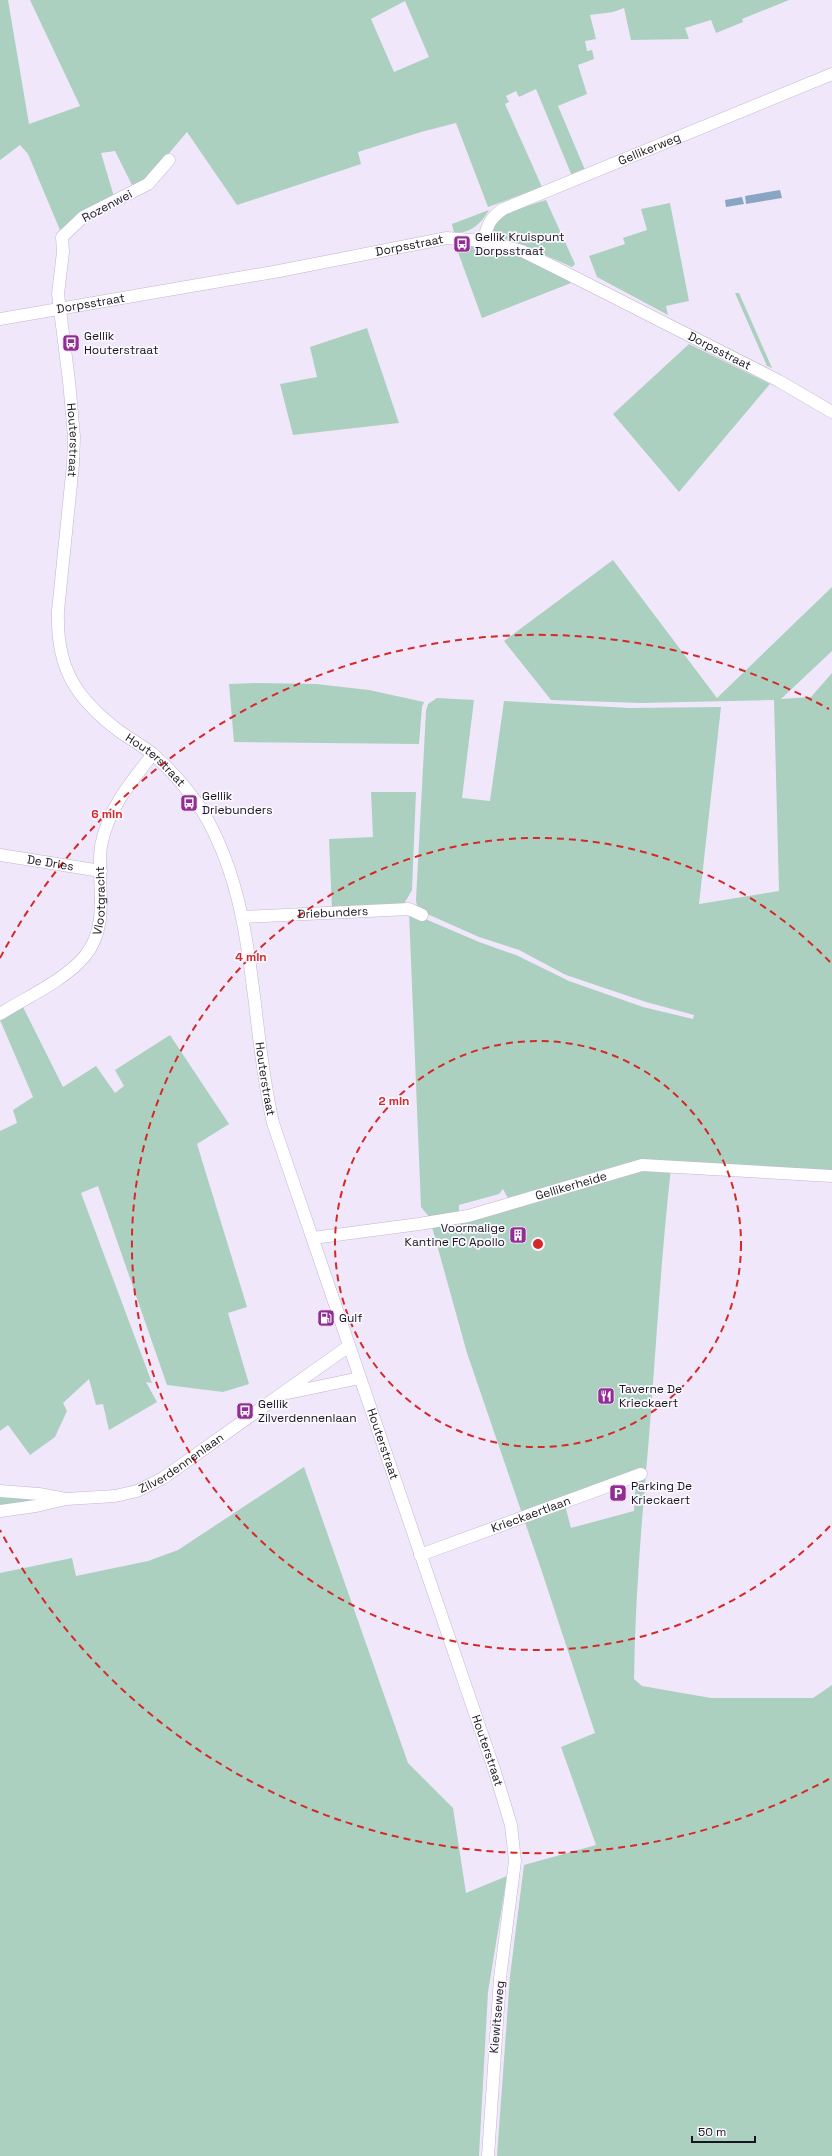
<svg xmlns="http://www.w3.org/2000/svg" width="832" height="2156" font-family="'Space Grotesk',sans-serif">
<rect width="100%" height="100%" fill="#f0e7fa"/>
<path fill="#acd0bf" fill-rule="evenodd" d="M0,0H8L29,124L80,106L30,0H789L742,19L743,22L716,33L711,20L685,28L689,39L631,40L624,8L613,12L590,15L596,39L585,41L587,51L592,50L594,59L578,65L587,94L558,106L585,170L572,176L536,89L519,97L516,91L506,96L509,102L505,104L542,187L488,207L456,123L421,132L358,152L361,164L237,205L187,132L143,184L134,189L115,151L101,153L115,200L94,208L60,230L28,154L20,145L0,160ZM405,1L429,57L394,72L371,19Z
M546,200L575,264L572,267L524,246L495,239C479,217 532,205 546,200Z
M670,203L689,301L666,306L668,315L597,277L589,256L625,244L623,238L647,230L641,209Z
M489,210C481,224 471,233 454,233L452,224Z
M455,244C496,248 537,257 571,283L482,318Z
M735,293H739L772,368L767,366Z
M367,328L399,423L293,435L280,384L317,377L310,347Z
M689,344L770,384L679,492L613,414Z
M613,560L717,698L832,587V651L781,699L811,697L832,673V1181L671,1168C661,1258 656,1347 649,1437C642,1518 635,1598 634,1679L642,1686L711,1698H813L832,1685V2156H497L510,1976L524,1865L596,1845L561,1747L595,1733L541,1569L467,1353L432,1227L512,1206L503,1189L499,1194L459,1205V1214L431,1219L421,1207L409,912L479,942L516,955L569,981L643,1007L693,1019L694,1015L646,1002L566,975L519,950L479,937L425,913L417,906L416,900L426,711L428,704L437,698L474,700L462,798L490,801L504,701L629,708L721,707L699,904L779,891L774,700L641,703L551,700L504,641ZM636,1481L634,1511L571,1528L565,1505Z
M256,683L316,684L369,690L424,702L422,707L419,744L234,742L229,684Z
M371,792H416L412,890L404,904L332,910L329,839L373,837Z
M23,1007L63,1087L96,1066L115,1093L124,1086L115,1070L170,1035L229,1124L197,1144L247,1307L228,1313L249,1384L223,1392L167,1385L98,1186L81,1193L152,1383L146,1382L157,1402L109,1430L103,1404L96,1405L89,1379L63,1403L67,1411L55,1437L30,1455L8,1425L0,1431V1131L17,1123L13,1110L33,1097L0,1020Z
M304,1467L408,1763L453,1808L466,1893L507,1876L488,1992L479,2156H0V1573L72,1558L76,1576L148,1561L178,1550Z
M0,1497L30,1499L31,1502L0,1505Z"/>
<path fill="#88a5c4" d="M780,190L782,198L746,204L745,196Z
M742,197L744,204L726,207L725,200Z"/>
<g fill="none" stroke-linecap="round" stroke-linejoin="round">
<defs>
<g id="minor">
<path id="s1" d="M169,160L148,184L83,217L62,237L63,252L58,294L69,381L74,437L73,464L58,611C56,667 75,698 119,731C130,739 143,746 154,755C172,771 190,792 203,812C259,906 249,1020 273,1123L494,1769L511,1825L515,1861L500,1978L488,2156"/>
<path id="s2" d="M483,241C488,225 489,219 503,209L832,74"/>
<path id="s3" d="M0,319L279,271L447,238L483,241L522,251L576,278L779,381L832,412"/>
<path id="s4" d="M0,855L101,871"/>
<path id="s5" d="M242,917L409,909L422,915"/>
<path id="s6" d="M0,1014C27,997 65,980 85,956C111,924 96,883 101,846C108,809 130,783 153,754"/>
<path id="s7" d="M313,1238L419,1224L468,1216L642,1165L832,1176"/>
<path d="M288,1393L360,1378"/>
<path d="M0,1491L39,1494L61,1498"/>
<path id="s8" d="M0,1511L36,1506L66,1499L115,1496L137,1491L163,1478L349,1346"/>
<path id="s9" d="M420,1555L641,1474"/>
</g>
</defs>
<use href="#minor" stroke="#c2b5d3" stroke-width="13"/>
<use href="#minor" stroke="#fff" stroke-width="12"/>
</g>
<g fill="none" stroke="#d62828" stroke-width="2" stroke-dasharray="7 5">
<circle cx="538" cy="1244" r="203"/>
<path d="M830 1526A406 406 0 1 1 830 962"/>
<path d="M829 1779A609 609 0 0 1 0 1530M0 958A609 609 0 0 1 829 709"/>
</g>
<defs>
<symbol id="bus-square" viewBox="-11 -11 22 22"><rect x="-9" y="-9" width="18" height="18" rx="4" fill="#912d94" stroke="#faf7fe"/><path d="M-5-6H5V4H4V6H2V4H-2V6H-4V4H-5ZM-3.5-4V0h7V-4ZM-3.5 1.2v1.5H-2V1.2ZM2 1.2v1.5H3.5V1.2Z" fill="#fff"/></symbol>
<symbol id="building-square" viewBox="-11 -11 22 22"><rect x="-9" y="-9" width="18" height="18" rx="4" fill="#912d94" stroke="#faf7fe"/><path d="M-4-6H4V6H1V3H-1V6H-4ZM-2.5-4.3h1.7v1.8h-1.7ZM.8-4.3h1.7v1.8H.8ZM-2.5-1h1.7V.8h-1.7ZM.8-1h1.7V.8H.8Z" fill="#fff"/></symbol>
<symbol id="fuel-square" viewBox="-11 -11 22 22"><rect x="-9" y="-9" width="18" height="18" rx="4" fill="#912d94" stroke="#faf7fe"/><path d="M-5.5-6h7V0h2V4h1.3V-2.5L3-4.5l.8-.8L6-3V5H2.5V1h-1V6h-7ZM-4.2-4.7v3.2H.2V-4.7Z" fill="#fff"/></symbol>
<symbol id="restaurant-square" viewBox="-11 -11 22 22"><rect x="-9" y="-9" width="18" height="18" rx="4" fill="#912d94" stroke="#faf7fe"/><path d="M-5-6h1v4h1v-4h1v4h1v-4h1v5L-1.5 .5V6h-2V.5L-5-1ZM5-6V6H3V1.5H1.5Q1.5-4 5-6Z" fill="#fff"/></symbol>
<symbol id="parking-square" viewBox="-11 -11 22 22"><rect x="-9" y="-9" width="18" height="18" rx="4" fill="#912d94" stroke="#faf7fe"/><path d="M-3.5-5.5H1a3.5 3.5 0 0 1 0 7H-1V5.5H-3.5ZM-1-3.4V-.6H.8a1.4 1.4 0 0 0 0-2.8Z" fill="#fff"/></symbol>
</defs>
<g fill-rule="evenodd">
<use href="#bus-square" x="452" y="234" width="20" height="20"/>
<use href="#bus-square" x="61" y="333" width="20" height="20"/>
<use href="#bus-square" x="179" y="793" width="20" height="20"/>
<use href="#building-square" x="508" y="1225" width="20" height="20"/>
<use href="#fuel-square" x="316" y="1308" width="20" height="20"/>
<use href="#restaurant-square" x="596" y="1386" width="20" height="20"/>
<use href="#bus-square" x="235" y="1401" width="20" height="20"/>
<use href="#parking-square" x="608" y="1483" width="20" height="20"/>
</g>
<g text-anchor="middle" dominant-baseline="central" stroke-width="3.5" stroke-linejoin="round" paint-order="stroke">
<g font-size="12" fill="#19141f" stroke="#faf7fe">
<text stroke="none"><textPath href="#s2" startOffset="197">Gellikerweg</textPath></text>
<text transform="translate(107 206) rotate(-28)">Rozenwei</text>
<text stroke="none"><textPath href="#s3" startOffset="416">Dorpsstraat</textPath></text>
<text stroke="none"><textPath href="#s3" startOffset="92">Dorpsstraat</textPath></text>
<text stroke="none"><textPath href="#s3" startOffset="752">Dorpsstraat</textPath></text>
<text stroke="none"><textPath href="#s1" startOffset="338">Houterstraat</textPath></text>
<text stroke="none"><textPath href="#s1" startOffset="698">Houterstraat</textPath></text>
<text stroke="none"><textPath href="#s4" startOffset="51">De Dries</textPath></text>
<text stroke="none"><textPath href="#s6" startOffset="162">Vlootgracht</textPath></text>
<text stroke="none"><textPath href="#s5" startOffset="91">Driebunders</textPath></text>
<text stroke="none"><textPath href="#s1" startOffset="1045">Houterstraat</textPath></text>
<text stroke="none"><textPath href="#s7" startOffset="264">Gellikerheide</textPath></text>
<text stroke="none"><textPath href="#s1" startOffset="1429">Houterstraat</textPath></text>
<text stroke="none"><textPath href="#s8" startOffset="191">Zilverdennenlaan</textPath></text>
<text stroke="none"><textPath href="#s9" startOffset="118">Krieckaertlaan</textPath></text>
<text stroke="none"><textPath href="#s1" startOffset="1753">Houterstraat</textPath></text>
<text transform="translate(497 2017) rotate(-85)">Kiewitseweg</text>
</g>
<g font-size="12" fill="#19141f" stroke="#faf7fe" text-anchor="start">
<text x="475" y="237">Gellik Kruispunt<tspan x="475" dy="14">Dorpsstraat</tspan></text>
<text x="84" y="336">Gellik<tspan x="84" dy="14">Houterstraat</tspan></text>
<text x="202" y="796">Gellik<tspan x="202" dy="14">Driebunders</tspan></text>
<text x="505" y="1228" text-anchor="end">Voormalige<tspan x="505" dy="14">Kantine FC Apollo</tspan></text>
<text x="339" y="1318">Gulf</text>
<text x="619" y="1389">Taverne De<tspan x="619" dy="14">Krieckaert</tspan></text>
<text x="258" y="1404">Gellik<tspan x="258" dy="14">Zilverdennenlaan</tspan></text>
<text x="631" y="1486">Parking De<tspan x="631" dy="14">Krieckaert</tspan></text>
</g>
</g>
<circle cx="538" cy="1244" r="6" fill="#d62828" stroke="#faf7fe" stroke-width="2"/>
<g font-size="12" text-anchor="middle" font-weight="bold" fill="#d62828" stroke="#faf7fe" stroke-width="3.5" stroke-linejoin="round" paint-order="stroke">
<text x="107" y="818">6 min</text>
<text x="251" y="961">4 min</text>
<text x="394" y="1105">2 min</text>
</g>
<path d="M692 2136v6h63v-6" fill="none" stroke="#19141f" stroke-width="2"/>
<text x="698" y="2136" font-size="12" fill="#19141f" stroke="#faf7fe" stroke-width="3" paint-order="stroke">50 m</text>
</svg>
